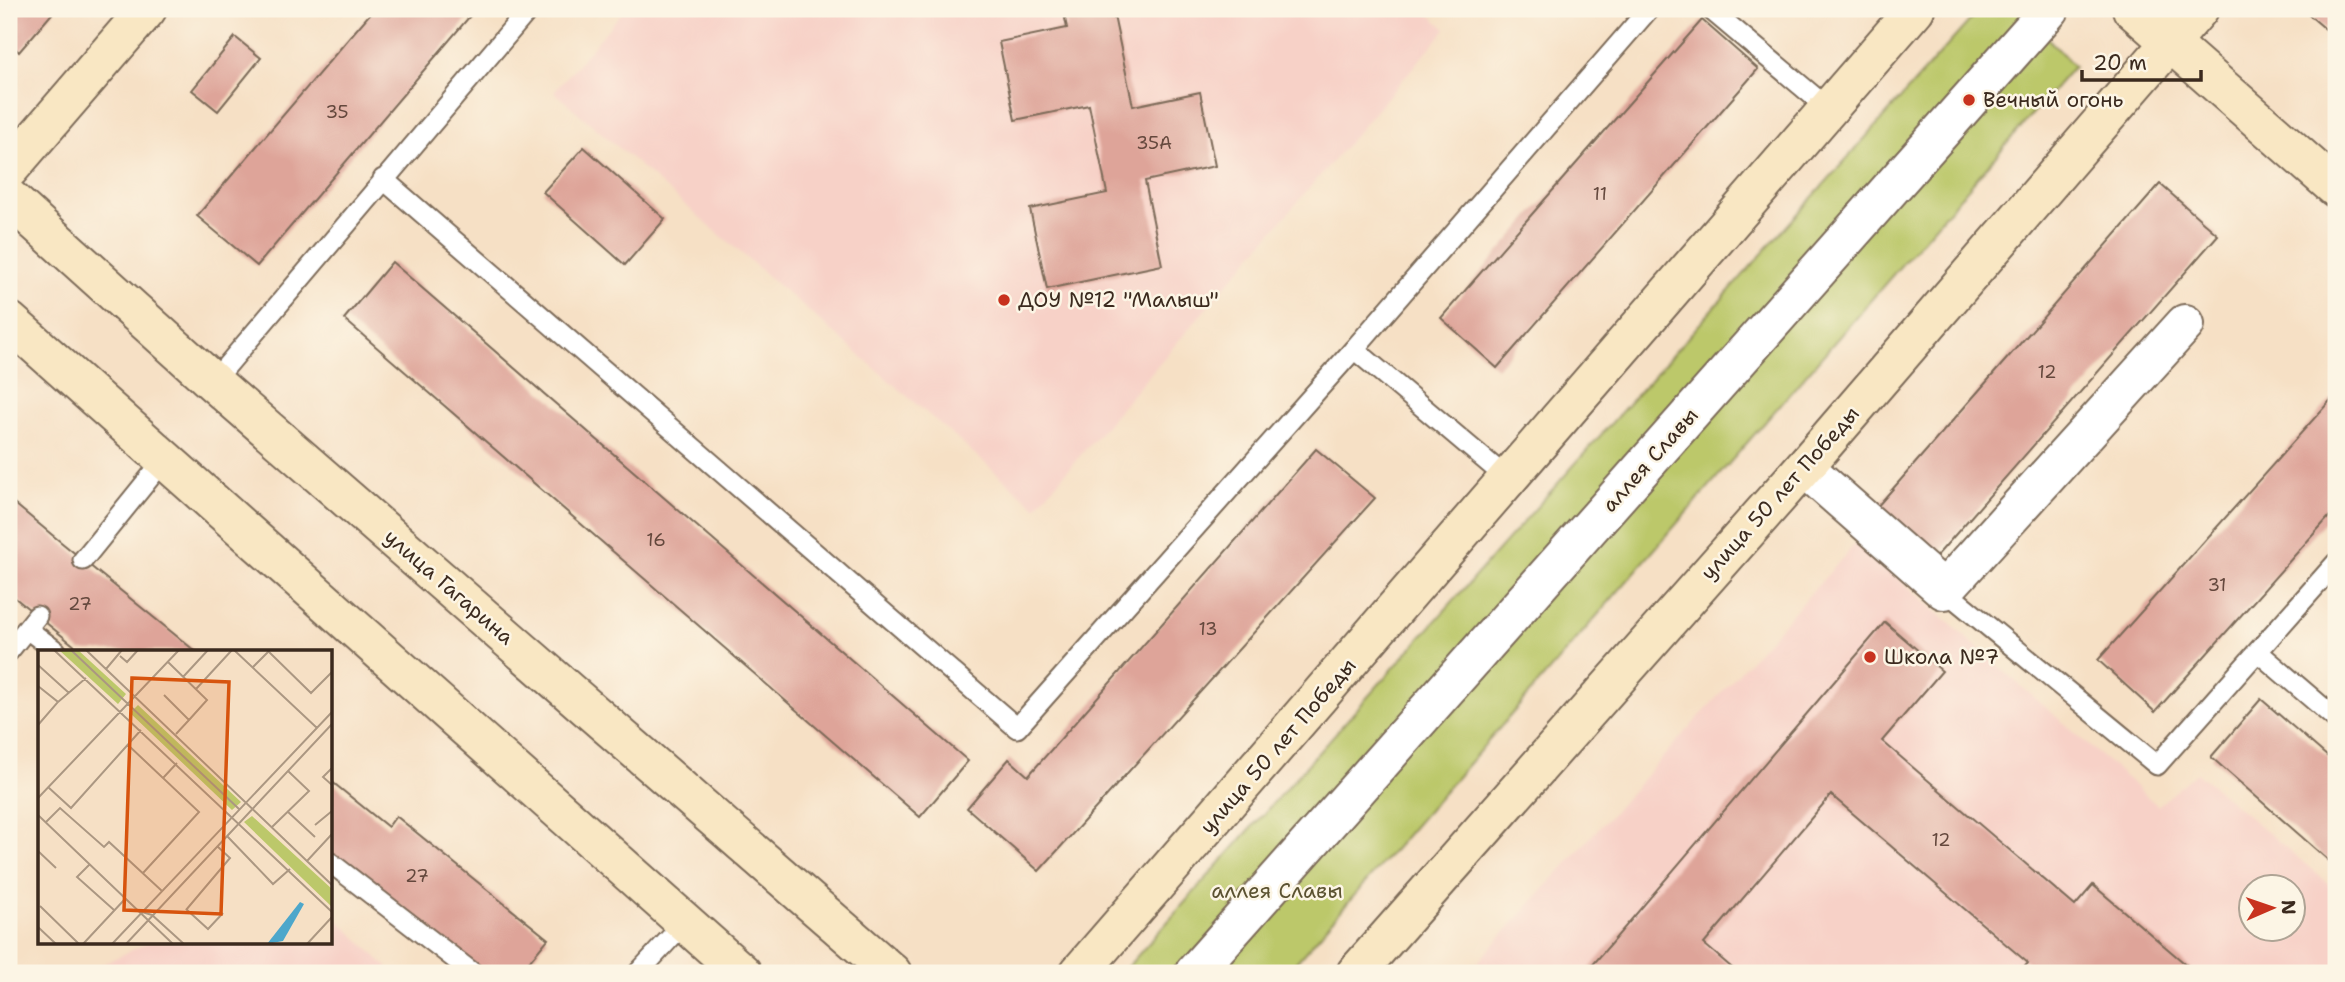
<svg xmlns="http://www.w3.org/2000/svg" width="2345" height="982" font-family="'Shantell Sans',sans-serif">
<rect width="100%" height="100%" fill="#fcf5e5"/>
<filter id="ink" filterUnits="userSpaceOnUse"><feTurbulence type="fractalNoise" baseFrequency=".0143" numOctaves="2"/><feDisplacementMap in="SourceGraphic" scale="14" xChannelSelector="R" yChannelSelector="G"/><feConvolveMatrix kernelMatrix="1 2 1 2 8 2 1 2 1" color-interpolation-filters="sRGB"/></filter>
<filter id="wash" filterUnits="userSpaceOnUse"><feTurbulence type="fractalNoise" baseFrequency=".00686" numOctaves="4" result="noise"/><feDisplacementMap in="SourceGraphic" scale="28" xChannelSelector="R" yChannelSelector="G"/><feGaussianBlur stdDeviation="1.57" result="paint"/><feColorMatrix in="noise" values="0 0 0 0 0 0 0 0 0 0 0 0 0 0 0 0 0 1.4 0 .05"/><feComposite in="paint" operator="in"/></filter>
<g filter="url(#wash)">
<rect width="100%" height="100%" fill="#f6e0c5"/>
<path fill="#f7d1c7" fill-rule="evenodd" d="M625,9H1423L1446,29L1036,507L554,92Z
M1857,542L2158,806L2196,772L2336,890V973H1468ZM2250,888H2292V930H2250Z
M331,913L393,973H84L149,942H331Z"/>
<path fill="#bcc86a" stroke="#7c7944" stroke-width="2" d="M1980,9H2020L2074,66L1287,973H1122Z"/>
<g id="blocks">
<path fill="#dea499" d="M9,9H56L19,52L9,43Z
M374,9H476L257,266L197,216Z
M1063,9H1144L1114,16L1133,106L1200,92L1215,166L1145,181L1162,265L1047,289L1030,209L1107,193L1089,105L1015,120L999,42L1067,28Z
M2302,9H2336V38Z
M1702,20L1758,69L1497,368L1441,318Z
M235,37L261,58L218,111L192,90Z
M584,147L665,219L625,265L543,192Z
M2160,184L2218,235L1934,559L1876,508Z
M392,262L968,761L920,817L344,319Z
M2336,394V509L2155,712L2098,660Z
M1316,449L1375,498L1039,871L967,808L1009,759L1028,776Z
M9,499L51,534L195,651H81L9,593Z
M1885,622L1942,671L1882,741L2075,906L2093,885L2196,973H2019L2028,963L1831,795L1704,944L1738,973H1597L1590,968Z
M2261,699L2336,764V867L2211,757Z
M331,781L388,827L396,816L548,939L520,973H482L355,869L331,871Z"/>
</g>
</g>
<g filter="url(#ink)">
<use href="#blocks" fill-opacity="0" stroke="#7c6a58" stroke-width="2"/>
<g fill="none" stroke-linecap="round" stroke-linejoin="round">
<defs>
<path id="lane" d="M1710,9L1830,110
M383,179L1017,728L1354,349L1509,480
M1354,349L1649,9
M213,382L529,9
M83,560L164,460
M1944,590L2157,765L2336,563
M27,629L56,651
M9,651L37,616
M2258,652L2336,719
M331,863L473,973
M638,973L686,921"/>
<path id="street" d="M1804,467L1944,590L2185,324
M1194,973L2050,9"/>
<path id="secondary" d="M2132,9L2336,188
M9,169L147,9
M9,198L213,382L892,973
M9,321L742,973
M1079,973L1915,9
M1356,973L1804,467L2199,9"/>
</defs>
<use href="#lane" stroke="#7c6a58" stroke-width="23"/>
<use href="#street" stroke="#7c6a58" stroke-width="42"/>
<use href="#secondary" stroke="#7c6a58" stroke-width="42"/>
<use href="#lane" stroke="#fff" stroke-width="19"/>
<use href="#street" stroke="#fff" stroke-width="38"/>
<use href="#secondary" stroke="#f9e7c3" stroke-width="38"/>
</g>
</g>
<g fill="#c8321e" stroke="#fcf5e5" stroke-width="2.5">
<circle cx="1969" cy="100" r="7"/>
<circle cx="1004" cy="300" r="7"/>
<circle cx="1870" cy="657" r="7"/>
</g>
<g text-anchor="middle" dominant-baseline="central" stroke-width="5" stroke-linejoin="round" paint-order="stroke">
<g font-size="18" fill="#64483d">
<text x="337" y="112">35</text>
<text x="1154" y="143">35А</text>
<text x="1600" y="194">11</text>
<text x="2047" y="372">12</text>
<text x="656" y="540">16</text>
<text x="2217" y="585">31</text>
<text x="80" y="604">27</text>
<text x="1208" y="629">13</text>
<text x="1941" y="840">12</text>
<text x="417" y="876">27</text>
</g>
<g font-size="21" fill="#3b2a1e" stroke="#fcf5e5" text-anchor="start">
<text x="1983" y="100">Вечный огонь</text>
<text x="1018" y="300">ДОУ №12 "Малыш"</text>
<text x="1884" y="657">Школа №7</text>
</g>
<g font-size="21" fill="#3b2a1e" stroke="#fcf5e5">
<text transform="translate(1650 460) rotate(-48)">аллея Славы</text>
<text transform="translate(1780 493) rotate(-48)">улица 50 лет Победы</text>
<text transform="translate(449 587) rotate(41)">улица Гагарина</text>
<text transform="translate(1278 746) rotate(-49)">улица 50 лет Победы</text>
</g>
<g font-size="21" fill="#5b5231" stroke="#fcf5e5">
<text x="1277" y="891">аллея Славы</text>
</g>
</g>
<g transform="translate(38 650)">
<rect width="294" height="294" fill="#f6e0c5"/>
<path d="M21,0H40L88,44L80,54ZM100,55L203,152L194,160L92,63ZM214,166L294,239V257L206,172Z" fill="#bcc86a"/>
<path d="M262,252L266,254L245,291L229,294Z" fill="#4da7cb"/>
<path fill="none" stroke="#ab9782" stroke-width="2" d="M16,0L294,262M33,0L201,159M48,0L294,235M196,0L279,78M229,0L273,43L294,22M82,6L89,12L100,0M130,12L169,50L151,70M0,15L31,43M214,18L231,1M68,19L84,0M145,27L170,0M0,36L20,52L0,75M158,39L194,0M126,45L151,70L138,84M20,52L48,28M90,95L125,128M294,118L285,127L294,135M10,137L33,158L103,80M0,148L141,0M249,161L277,187M0,165L135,294M8,172L22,158L66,197L71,192L124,241M277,175L294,161M234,177L271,141L250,121M189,186L235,234L252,219M0,201L18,218M269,211L294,184M52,214L39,227L76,260M105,223L161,162L125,128L139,113M2,256L41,294M148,259L170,279L185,263M148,260L192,208L179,196M104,262L114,265L146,294M0,277L18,294M45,294L87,249M74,294L294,62M88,294L294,74M269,294L294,267"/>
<path fill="#d7540e" fill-opacity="0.15" stroke="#d7540e" stroke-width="3.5" d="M94,28L191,32L183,264L86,260Z"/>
<rect width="294" height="294" fill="none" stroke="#3b2a1e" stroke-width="3.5"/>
</g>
<rect width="2345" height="982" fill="none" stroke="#fcf5e5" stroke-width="35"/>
<g transform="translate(2272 908) rotate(88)"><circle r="33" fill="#fcf5e5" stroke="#afa495" stroke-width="2"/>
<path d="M0-5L12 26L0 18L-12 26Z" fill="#c8321e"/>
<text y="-10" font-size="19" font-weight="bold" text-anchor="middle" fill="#3b2a1e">N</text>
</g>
<path d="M2082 70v10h119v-10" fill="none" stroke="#3b2a1e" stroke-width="3.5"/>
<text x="2093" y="70" font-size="21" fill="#3b2a1e" stroke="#fcf5e5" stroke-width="5" paint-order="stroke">20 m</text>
</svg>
